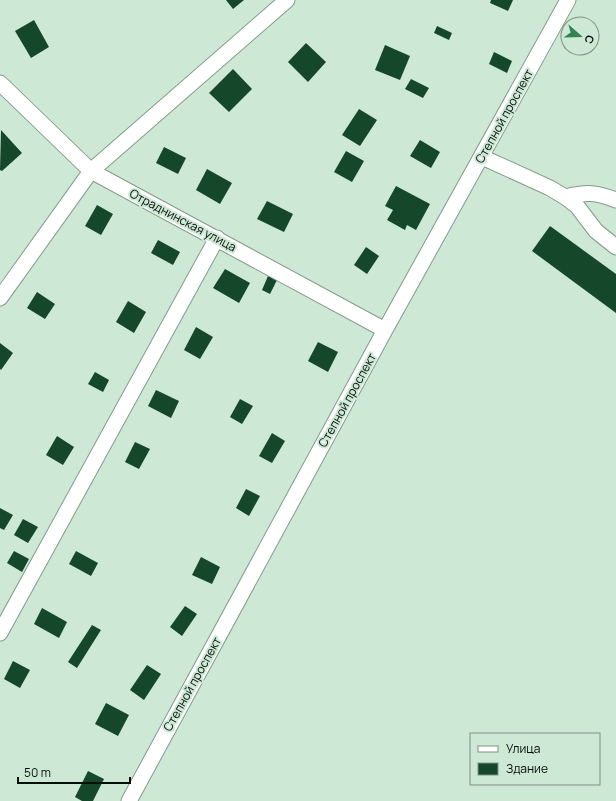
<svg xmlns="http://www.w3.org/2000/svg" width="616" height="801" font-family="Manrope,sans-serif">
<rect width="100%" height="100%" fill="#cde8d5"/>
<path fill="#15482a" d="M226,0H244L233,9Z
M491,0H513L508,11L490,3Z
M34,20L49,47L31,58L15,31Z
M437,26L452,33L449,40L434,33Z
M306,43L326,62L308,82L288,62Z
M385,45L410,56L400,80L375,70Z
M494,52L512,61L507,73L489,64Z
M233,69L252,89L229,112L209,93Z
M411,79L429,88L423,98L405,89Z
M359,109L377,120L360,146L342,135Z
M1,130L22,153L2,171L0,170Z
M420,140L440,152L431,168L410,156Z
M164,147L186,158L178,174L156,163Z
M346,151L364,161L352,182L334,172Z
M207,169L232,183L220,204L196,190Z
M396,186L430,204L416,230L407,225L405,230L387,220L393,210L385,206Z
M267,201L293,214L284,232L257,219Z
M97,205L113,214L101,235L85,226Z
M550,226L616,274V313L532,251Z
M158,240L180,252L173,265L151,253Z
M366,247L379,256L367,274L354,265Z
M225,269L250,283L239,303L213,288Z
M268,276L277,280L270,294L262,290Z
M37,292L55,304L45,319L27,308Z
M128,301L146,312L134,333L116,322Z
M196,327L213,337L200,359L184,350Z
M318,342L338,352L328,372L308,361Z
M0,343L13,353L1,370L0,369Z
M95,372L109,380L103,392L88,384Z
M156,390L179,401L171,418L148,406Z
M240,399L253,406L242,424L230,417Z
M272,433L285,441L272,463L259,456Z
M57,436L74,447L63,465L46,455Z
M135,442L150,449L139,469L125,462Z
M246,489L260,496L249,516L236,508Z
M0,508L13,515L4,530L0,528Z
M23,519L38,527L28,543L14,535Z
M14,551L29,559L22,572L7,563Z
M76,551L98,563L91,576L69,564Z
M201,557L220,567L212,584L192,575Z
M185,606L197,614L182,636L170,627Z
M42,608L67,622L59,638L34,624Z
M92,625L101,630L77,668L68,662Z
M13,661L30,670L20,688L4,679Z
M147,665L161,674L144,700L130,690Z
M106,703L129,715L118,736L95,724Z
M88,771L104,779L93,801H82L75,797Z"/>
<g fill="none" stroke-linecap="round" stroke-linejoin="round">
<defs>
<path id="minor" d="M0,83L91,171L385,330
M482,157L550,188L565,197L577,206L596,231L616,247
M565,197C586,192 596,192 616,200
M0,298L91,171L287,0
M0,633L217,238
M129,801L385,330L568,0"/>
</defs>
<use href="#minor" stroke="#839c8a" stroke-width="17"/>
<use href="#minor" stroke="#fff" stroke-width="15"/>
</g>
<g text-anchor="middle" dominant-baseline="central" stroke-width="4" stroke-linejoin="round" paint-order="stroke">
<g font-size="12" fill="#060e08" stroke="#cde8d5">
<text transform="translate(504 116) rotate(-61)">Степной проспект</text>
<text transform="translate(183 220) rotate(28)">Отраднинская улица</text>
<text transform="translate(347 400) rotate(-61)">Степной проспект</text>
<text transform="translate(192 684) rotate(-61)">Степной проспект</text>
</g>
</g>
<rect x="470" y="733" width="130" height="52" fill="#cde8d5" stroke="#7d9183"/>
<rect x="478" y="746" width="20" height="6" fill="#ffffff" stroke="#7d9183"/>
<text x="506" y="753" font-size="12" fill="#060e08">Улица</text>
<rect x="478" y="763" width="20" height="12" fill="#15482a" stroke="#7d9183"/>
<text x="506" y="773" font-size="12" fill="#060e08">Здание</text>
<g transform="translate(580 36) rotate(110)"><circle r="19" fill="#cde8d5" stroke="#7d9183"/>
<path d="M0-3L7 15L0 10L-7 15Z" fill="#338353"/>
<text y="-6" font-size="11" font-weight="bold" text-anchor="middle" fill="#060e08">С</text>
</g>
<path d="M18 777v6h112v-6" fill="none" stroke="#060e08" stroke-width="2"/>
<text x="24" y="777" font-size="12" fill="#060e08" stroke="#cde8d5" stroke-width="3" paint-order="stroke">50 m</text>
</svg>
